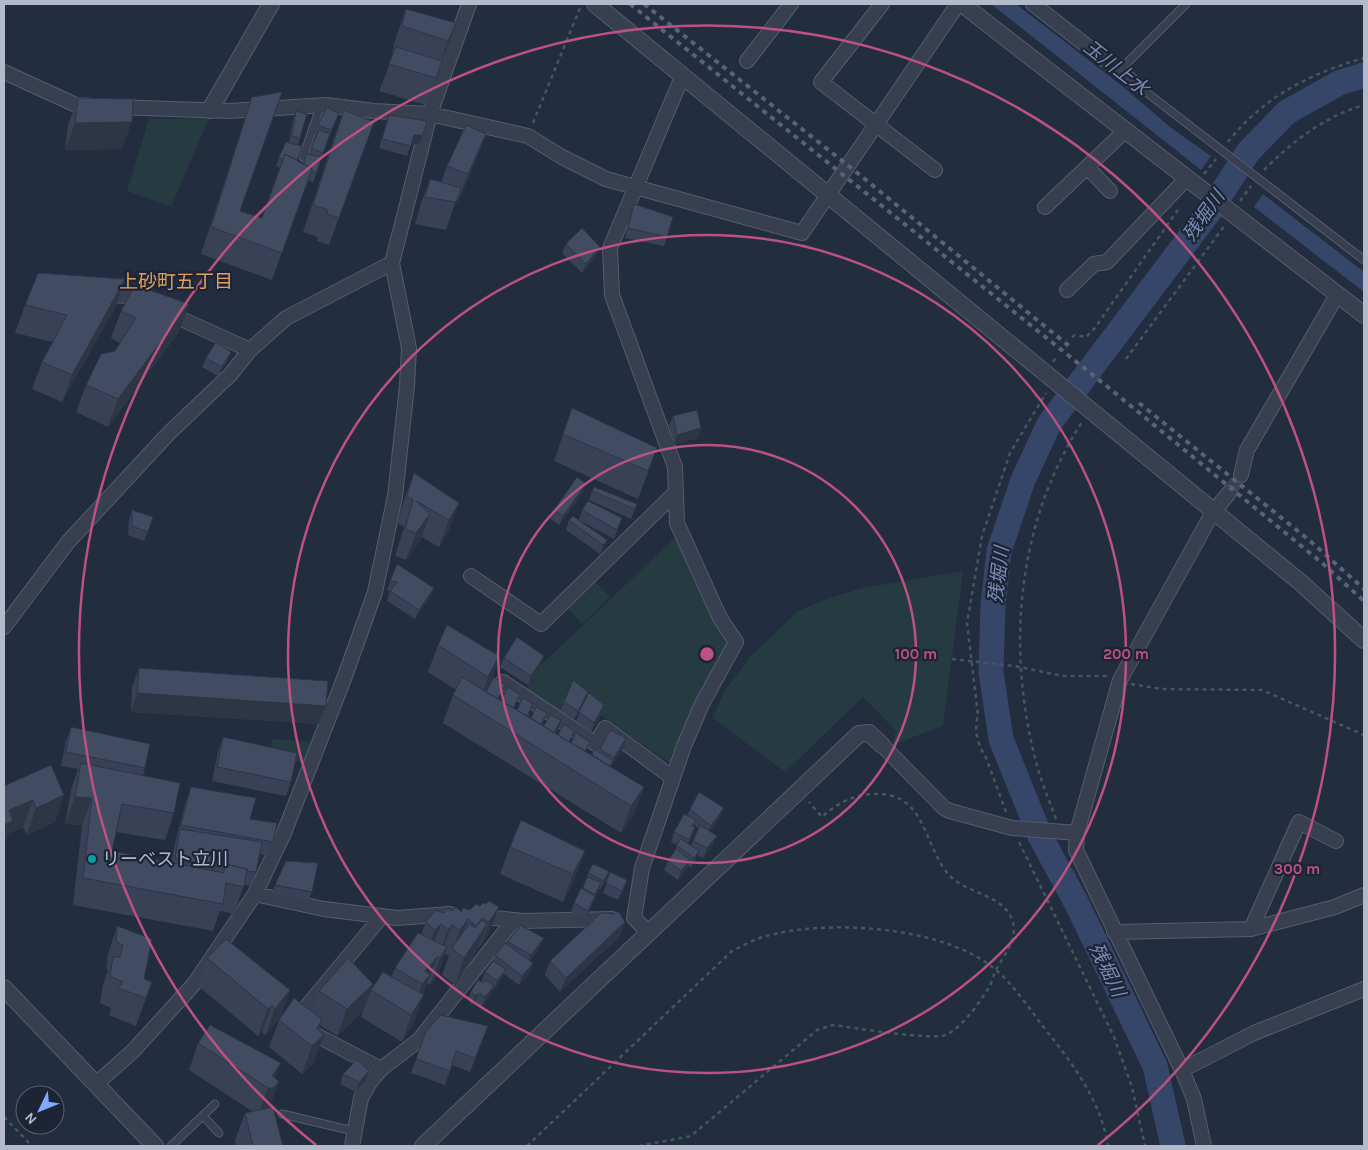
<svg xmlns="http://www.w3.org/2000/svg" width="1368" height="1150" font-family="Karla,'Noto Sans JP',sans-serif">
<rect width="100%" height="100%" fill="#232d40"/>
<path fill="#253b41" d="M209,118L171,207L127,191L149,119Z
M679,534L732,640L676,768L601,715L570,689L561,711L526,689L541,665Z
M963,571L943,726L892,745L896,731L863,697L785,772L713,718L724,692L750,657L798,611L829,598L863,588Z
M593,580L610,597L582,624L566,606Z
M272,739L314,742L306,763L269,757Z"/>
<path fill="#354668" d="M991,4H1016L1121,85L1170,127L1211,156L1201,170Z
M1263,194L1364,272V292L1254,207Z"/>
<g fill="none" stroke-linecap="round" stroke-linejoin="round">
<path stroke="#354668" stroke-width="25" d="M1173,1146L1155,1066L1077,904L1040,836L1001,739L991,672L993,605L999,551L1023,480L1049,424L1212,208L1248,152L1287,112L1339,83L1364,75"/>
<path stroke="#394255" stroke-width="14" stroke-dasharray="14 7" stroke-linecap="butt" d="M1229,493L1241,475"/>
<defs>
<path id="service" d="M1119,71L1186,4
M1137,85L1364,260
M303,157L321,105
M282,1114L353,1131
M203,1116L219,1133
M171,1146L215,1104"/>
<path id="minor" d="M882,4L821,82L935,170
M1033,4L1137,85
M747,61L791,4
M4,72L76,105L93,106
M115,107L229,111L326,105L374,111L430,114L528,136L562,157L606,179L802,233L958,4
M1087,167L1110,191
M1045,207L1126,130
M1067,290L1094,264L1107,262L1187,178
M100,295L133,296L147,302
M166,312L250,350
M1241,475L1247,450L1337,295
M471,576L541,624L674,494
M4,627L68,542L169,433L230,375L250,350L286,318L392,263
M503,682L596,744L605,728L673,778
M882,745L944,808L950,811L1012,828L1077,833
M255,894L324,909L397,918L450,914
M476,916L523,921L612,919
M1251,929L1299,822L1336,841
M648,932L634,918L642,868L684,746L702,704L736,642L720,618L677,523L675,467L612,295L610,248L682,77
M1114,932L1251,929L1335,907L1364,895
M381,1069L293,1023L382,916
M1182,1070L1254,1033L1364,989
M96,1084L133,1051L194,984L255,894L284,833L345,676L375,592L395,496L407,386L409,348L392,263L430,114L469,4
M352,1146L361,1098L370,1082L381,1069L419,1040L514,920
M1204,1146L1194,1099L1182,1070L1076,850L1077,833L1120,680L1213,512L1229,493"/>
<path id="tertiary" d="M595,4L1300,582L1364,640
M962,4L1364,315
M210,110L271,4
M4,988L155,1146
M423,1146L859,734L869,733L882,745"/>
</defs>
<use href="#service" stroke="#555d6e" stroke-width="9"/>
<use href="#minor" stroke="#555d6e" stroke-width="16"/>
<use href="#tertiary" stroke="#555d6e" stroke-width="18"/>
<path stroke="#43585e" stroke-width="2.5" stroke-dasharray="4 4" stroke-linecap="butt" d="M533,123L580,8
M1228,142C1263,97 1311,73 1364,58
M1264,170C1294,140 1324,117 1364,105
M1204,174L1216,159
M1240,201L1251,186
M1072,337L1075,335L1086,337L1094,329L1180,207
M1126,359L1225,225
M1053,362L1057,356
M952,659L1015,666L1063,676H1109
M1131,684L1161,689L1262,690L1364,735
M1006,812L985,755C977,746 974,726 978,715L967,623L982,536L1010,453L1046,393
M1056,819C1049,800 1041,781 1036,762C1006,647 1017,523 1082,422
M1019,842L1114,1037L1132,1087L1145,1146
M4,1117L32,1146
M527,1146L732,951C742,946 753,940 763,937C826,918 945,926 996,970C1014,985 1034,1015 1049,1034C1075,1066 1102,1105 1108,1146
M639,1146L691,1136L817,1030L832,1025C852,1027 935,1042 948,1034C964,1025 978,1004 988,989C992,983 993,975 997,968C1006,952 1020,936 1011,917C1000,894 965,893 949,875C922,844 927,791 872,794C853,795 836,804 822,817L809,802"/>
<use href="#service" stroke="#373f50" stroke-width="7"/>
<use href="#minor" stroke="#373f50" stroke-width="14"/>
<use href="#tertiary" stroke="#373f50" stroke-width="16"/>
<path stroke="#596277" stroke-width="4" stroke-dasharray="5 5" stroke-linecap="butt" d="M630,4L1109,388L1322,563L1364,601
M644,4L855,171L1069,346
M1139,403L1309,540L1364,589"/>
</g>
<path fill="#384155" fill-rule="evenodd" d="M406,9L456,23L441,61H442L426,105L379,91L394,53H392L396,37Z
M252,97L240,211L262,218L280,168L276,166L279,157L289,143L293,120L296,111L300,138L298,145L297,160L302,163L306,154L308,155L317,135L314,134L318,125L335,123L329,137L313,183L308,180L272,280L201,254L243,125Z
M78,98L122,149L65,150L68,125Z
M344,110L374,122L329,245L317,241L318,237L303,232L334,138Z
M389,115L419,144H411L407,156L379,148Z
M476,161L458,201L456,200L446,230L415,224L420,206L430,179L441,182L447,166Z
M634,204L667,237L664,246L625,238L630,214Z
M566,244L596,256L582,273L562,253Z
M125,279L116,306L62,402L32,389L42,362L53,342L15,333L25,305Z
M121,311L179,332L108,427L76,412L86,385L115,351L120,343L111,338Z
M231,352L227,361L218,376L202,367L206,358Z
M572,408L657,448L638,499L554,461Z
M673,416L701,428L698,438L674,444L669,425Z
M414,473L459,503L449,530L439,547L422,537L420,541L406,560L395,556L404,527L397,523L404,500Z
M592,491L637,504L631,519L589,500Z
M583,493L559,525L550,519L554,510Z
M132,510L153,517L144,541L128,535L129,520Z
M582,510L622,518L614,539L579,520Z
M569,520L607,540L603,550L600,554L566,530Z
M397,564L430,597L415,619L387,601L390,591L387,590Z
M438,645L499,656L490,684L485,691L502,694L499,699L501,701L516,704L514,708L517,710L530,714L528,717L531,718L547,713L542,725L544,726L561,720L556,734L592,755L599,752L600,749L626,738L623,748L611,767L644,787L634,814L621,833L443,723L453,695L456,690L428,672Z
M504,658L541,665L528,685L500,667Z
M139,668L319,724L131,712L132,687Z
M588,692L585,701L604,705L601,715L591,732L576,721L581,709L574,720L561,711L564,702Z
M71,727L145,768L143,776L174,813L165,840L116,832L112,851L171,863L175,843L186,801L191,787L250,819L273,842L268,856L259,854L256,872L251,886L244,885L234,914L220,911L213,931L73,905L82,825L65,824L71,790L78,769L61,766L66,741Z
M223,737L291,782L286,796L212,781L218,751Z
M4,786L64,795L55,822L27,835L23,827L9,833Z
M690,809L720,817L710,831L713,845L703,858L697,855L695,861L691,868L688,866L687,869L678,880L664,870L668,861L673,854L677,845L671,842L674,832L687,816ZM694,824L698,828L691,846L688,844L692,837L695,827H693Z
M510,847L585,851L575,878L563,902L500,874Z
M609,871L606,881L600,890L599,889L585,920L571,912L574,903L583,889L588,873Z
M610,872L624,889L618,900L603,893Z
M275,885L312,892L308,901L271,895Z
M489,901V934L478,949L455,985L442,975L449,956L445,954L438,974L430,985L428,983L426,985L414,1022L402,1042L361,1017L371,990L391,977L395,968L421,935L426,922L444,913L452,911L461,912L470,910L486,904Z
M625,922L620,936L560,992L545,975L550,961Z
M117,926L144,979L152,982L136,1026L109,1015L111,1008L100,1003L103,985L108,970L106,969L108,954Z
M544,938L540,947L530,961L533,963L530,973L519,985L504,974L502,978L494,990L492,989L490,996L482,1006L475,1002L472,1005L468,1000L471,991L481,982L485,972L493,962L495,955L507,944L508,942Z
M207,958L290,990L280,1018L265,1036L262,1032L258,1036L197,985Z
M373,984L363,1011L337,1036L320,1025L318,1030L314,1062L302,1074L269,1047L279,1020L311,1011L319,991Z
M488,1026L470,1072L452,1065L445,1085L411,1073L426,1031Z
M198,1043L275,1078L279,1081L269,1108L283,1146H236L235,1140L245,1113L252,1111L189,1070Z
M343,1074L366,1080L356,1092L340,1084Z"/>
<path fill="#2e3545" d="M456,23L446,50L438,68L448,41Z
M132,122L122,149L65,150L75,123Z
M486,134L476,161L458,201L468,174Z
M414,135H423L419,144H411Z
M600,247L596,256L582,273L586,264Z
M125,279L116,306L62,402L72,375Z
M189,304L179,332L108,427L118,399Z
M231,352L227,361L218,376L222,367Z
M701,428L698,438L674,444L677,435Z
M586,484L583,493L559,525L563,516Z
M459,503L449,530L439,547L449,520Z
M430,514L420,541L406,560L416,533Z
M607,540L603,550L600,554L603,545Z
M434,588L430,597L415,619L419,610Z
M499,656L490,684L478,704L488,677Z
M544,656L541,665L528,685L531,676Z
M505,685L502,694L492,714L495,705Z
M588,692L585,702L574,720L578,711Z
M137,693L326,706L319,724L131,712Z
M604,705L601,715L591,732L594,723Z
M561,720L558,730L547,749L550,740Z
M626,738L623,748L611,767L605,774Z
M644,787L634,814L621,833L631,806Z
M64,795L55,822L27,835L36,808Z
M75,797L92,798L82,825L65,824Z
M33,800L23,827L9,833L4,847V824L9,810Z
M724,808L720,817L707,835L711,826Z
M695,827L692,837L685,849L689,840Z
M717,836L713,845L703,858L707,848Z
M585,851L575,878L563,902L573,874Z
M699,851L695,861L691,868L694,858Z
M690,860L687,869L678,880L681,871Z
M609,871L606,881L600,890L604,881Z
M627,880L624,889L618,900L622,891Z
M601,882L598,892L585,920L588,911Z
M499,907L489,934L479,949L489,922Z
M468,919L458,946L453,949L460,930Z
M625,922L620,936L560,992L566,978Z
M441,924L431,951L425,957L435,930Z
M487,924L477,951L455,985L464,958Z
M452,925L442,952L438,957L448,930Z
M544,938L540,947L528,965L531,955Z
M447,947L438,974L430,985L440,958Z
M438,956L420,1000L424,995L414,1022L402,1042L422,984L425,971Z
M533,963L530,973L519,985L522,976Z
M506,969L502,978L494,990L497,981Z
M373,984L363,1011L337,1036L347,1009Z
M494,986L490,996L482,1006L485,997Z
M290,990L280,1018L265,1036L275,1009Z
M479,993L475,1002L472,1005L475,996Z
M272,1005L262,1032L258,1036L268,1009Z
M322,1019L313,1046L324,1035L314,1062L302,1074L312,1046L317,1029Z
M281,1063L271,1088L279,1081L269,1108L258,1115L268,1088L272,1076Z
M369,1071L366,1080L356,1092L359,1082Z"/>
<path fill="#414c63" stroke="#2e3545" d="M406,9L456,23L448,41L402,26Z
M396,47L442,61L436,78L389,64Z
M282,92L240,211L262,218L285,154L312,169L282,253L211,227L252,97Z
M78,98L133,99L132,122L75,123Z
M327,107L339,114L331,130L318,125Z
M344,110L374,122L339,218L327,214L328,210L313,205Z
M296,111L307,114L300,138L292,136Z
M389,115L427,121L423,135H414L411,146L382,139Z
M466,125L486,134L468,174L447,166Z
M319,130L330,134L323,153L311,148Z
M286,142L302,146L297,160L285,154L283,159L279,157Z
M306,154L322,157L316,173L312,171V169L304,164Z
M430,179L461,188L456,202L425,197Z
M634,204L673,217L667,237L628,228Z
M582,228L600,247L586,264L566,244Z
M38,273L125,279L72,375L42,362L67,315L25,305Z
M135,285L189,304L118,399L86,385L101,354L115,351L136,318L121,311Z
M216,342L231,352L222,367L206,358Z
M572,408L657,448L648,471L563,434Z
M697,410L701,428L677,435L673,416Z
M414,473L459,503L449,520L416,501L430,514L416,533L405,529L413,500L407,496Z
M577,477L586,484L563,516L554,510Z
M594,487L637,504L635,509L592,491Z
M588,501L622,518L617,530L582,510Z
M132,510L153,517L148,532L132,526Z
M573,516L607,540L603,545L569,520Z
M397,564L434,588L419,610L390,591L397,582L390,581Z
M447,625L499,656L488,677L438,645Z
M517,637L544,656L531,676L504,658Z
M139,668L328,681L326,706L137,693Z
M462,677L644,787L631,806L453,695Z
M494,677L505,685L498,699L486,692Z
M573,680L588,692L578,711L564,702Z
M508,687L520,695L513,708L501,701Z
M589,693L604,705L594,723L579,712Z
M523,698L533,704L527,716L517,710Z
M536,707L547,713L541,724L531,718Z
M550,715L561,720L554,733L544,726Z
M564,724L574,731L569,742L558,735Z
M71,727L150,744L145,768L66,752Z
M610,730L626,738L614,758L600,749Z
M576,733L590,742L585,751L571,743Z
M223,737L297,753L291,782L217,767Z
M594,749L613,761L610,766L592,755Z
M81,763L180,783L174,813L122,804L112,851L224,873L225,864L247,869L244,887L226,883L223,904L83,878L92,798L75,797Z
M51,765L64,795L36,808L33,800L9,810L13,821L4,825V786Z
M191,787L256,798L250,819L277,823L273,842L181,825Z
M699,792L724,808L711,826L690,809Z
M684,814L696,820L692,826L695,827L689,840L674,832Z
M521,820L585,851L573,874L510,847Z
M700,825L717,836L707,848L693,841Z
M180,829L262,842L256,872L247,871V869L225,864L224,867L175,859Z
M681,839L699,851L694,858L676,845Z
M676,849L690,860L681,871L668,861Z
M286,861L318,863L312,892L275,885Z
M593,864L609,871L604,881L588,873Z
M610,872L627,880L622,891L606,883Z
M587,877L601,882L595,895L583,888Z
M581,888L595,896L588,911L574,903Z
M489,901L499,907L489,922L482,918L476,926L468,919L460,930L452,925L448,930L441,924L435,930L426,922L435,910L444,913L448,908L452,911L456,907L461,912L463,908L470,910L476,904L480,906L483,903L486,904Z
M618,911L625,922L566,978L550,961L601,913L615,914Z
M482,920L487,924L464,958L452,948L469,924L475,928Z
M520,925L544,938L531,955L508,942Z
M117,926L152,939L144,979L152,982L146,998L118,988L123,982L110,976L113,957H120L123,945L116,942Z
M418,933L447,947L440,958L438,956L425,971L430,975L422,984L395,968Z
M226,939L290,990L275,1009L272,1005L268,1009L207,958Z
M505,943L533,963L522,976L495,955Z
M348,958L373,984L347,1009L319,991Z
M493,961L506,969L497,981L485,972Z
M383,972L424,995L411,1015L371,990Z
M478,980L483,983L486,980L494,986L485,997L479,993L475,996L471,991Z
M294,998L322,1019L317,1029L324,1035L312,1046L279,1020Z
M441,1015L488,1026L475,1058L456,1051L450,1071L416,1059L426,1031Z
M210,1025L281,1063L272,1076L279,1081L274,1088H268L198,1043Z
M357,1060L369,1071L359,1082L343,1074Z
M273,1107L283,1146H253L245,1113Z"/>
<g fill="none" stroke="#bd5182" stroke-width="2.5">
<circle cx="707" cy="654" r="209"/>
<circle cx="707" cy="654" r="419"/>
<path d="M316 1145A628 628 0 1 1 1098 1145"/>
</g>
<circle fill="#0f9aa8" stroke="#1c2435" stroke-width="2" cx="92" cy="859" r="5"/>
<g text-anchor="middle" dominant-baseline="central" stroke-width="4.5" stroke-linejoin="round" paint-order="stroke">
<g font-size="18" fill="#b3bacb" stroke="#1c2435" text-anchor="start">
<text x="102" y="859">リーベスト立川</text>
</g>
<g font-size="19" font-style="italic" fill="#798db4" stroke="#1c2435">
<text transform="translate(1116 68) rotate(38)">玉川上水</text>
<text transform="translate(1204 216) rotate(-55)">残堀川</text>
<text transform="translate(999 575) rotate(-83)">残堀川</text>
<text transform="translate(1107 970) rotate(64)">残堀川</text>
</g>
<g font-size="19" fill="#dda05d" stroke="#1c2435">
<text x="176" y="282">上砂町五丁目</text>
</g>
</g>
<circle cx="707" cy="654" r="8" fill="#bd5182" stroke="#1c2435" stroke-width="2.5"/>
<g font-size="15" text-anchor="middle" font-weight="bold" fill="#bd5182" stroke="#1c2435" stroke-width="4.5" stroke-linejoin="round" paint-order="stroke">
<text x="916" y="659">100 m</text>
<text x="1126" y="659">200 m</text>
<text x="1297" y="874">300 m</text>
</g>
<rect width="1368" height="1150" fill="none" stroke="#b3bacb" stroke-width="10"/>
<g transform="translate(40 1110) rotate(227)"><circle r="24" fill="#1c2435" stroke="#586071"/>
<path d="M0-4L9 19L0 12L-9 19Z" fill="#84a8ff"/>
<text y="-8" font-size="14" font-weight="bold" text-anchor="middle" fill="#b3bacb">N</text>
</g>
</svg>
